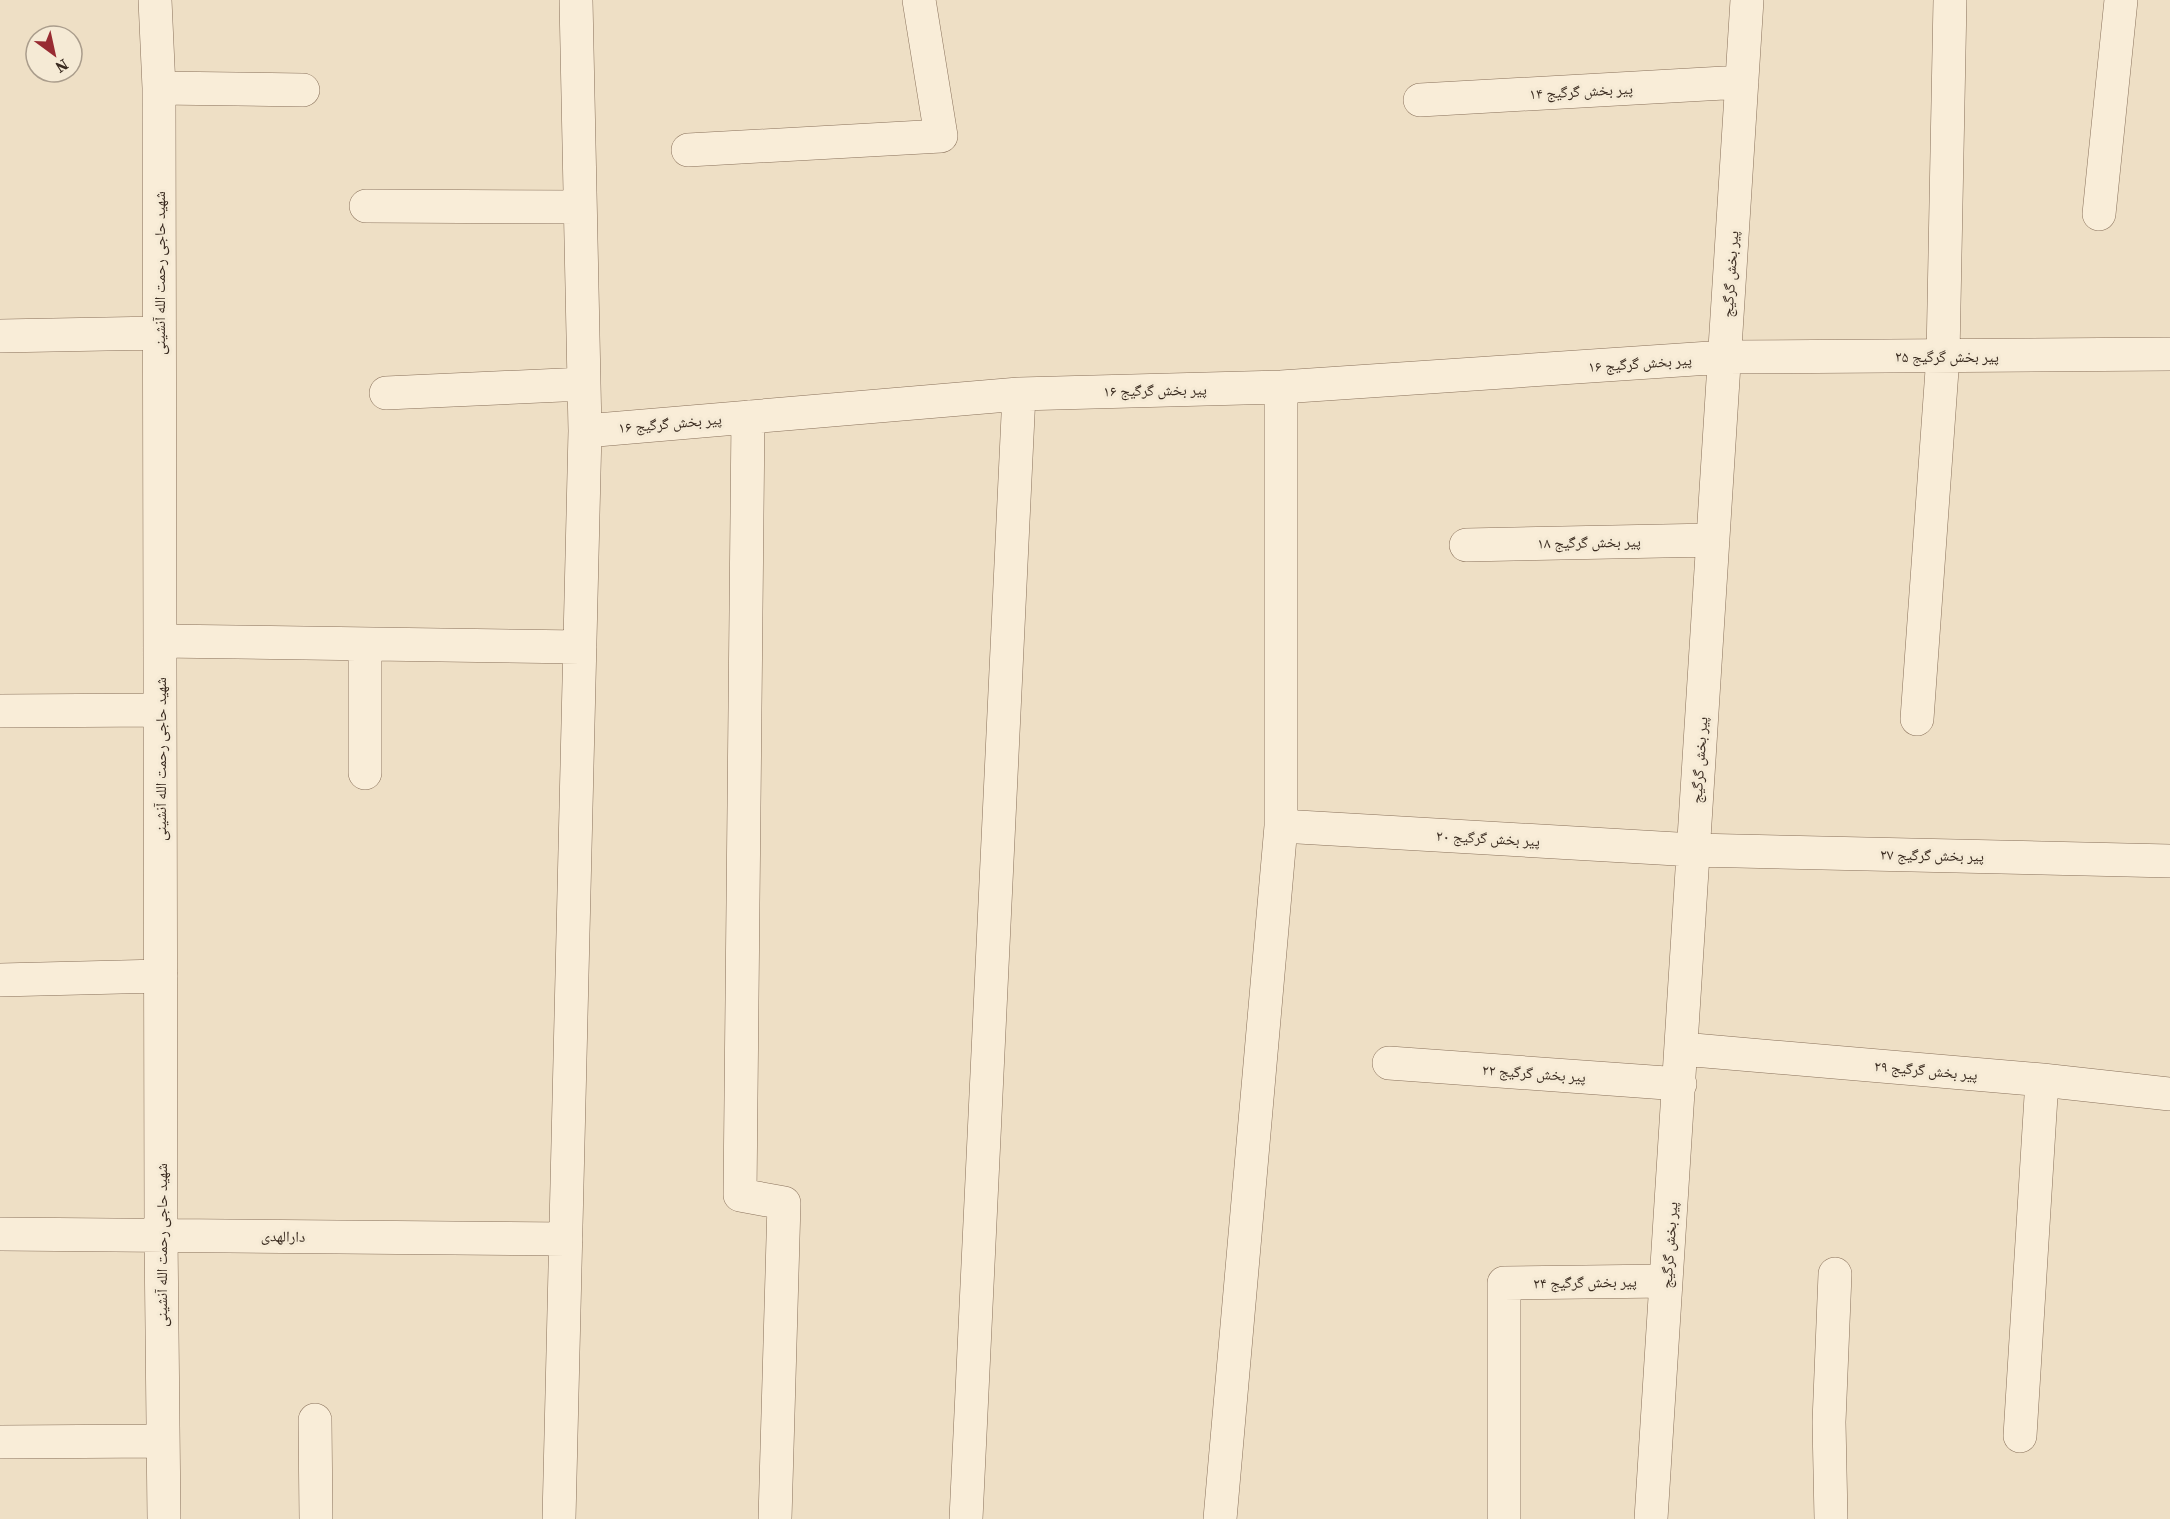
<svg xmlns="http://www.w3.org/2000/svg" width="2170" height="1519" font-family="'Source Serif 4','Noto Naskh Arabic',serif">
<rect width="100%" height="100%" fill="#eedfc5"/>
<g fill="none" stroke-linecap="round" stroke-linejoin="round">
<defs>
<path id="minor" d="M155,0L159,88L161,1235L164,1519
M159,88L303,90
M1420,100L1742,82
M688,150L941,136L919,0
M366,206L580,207
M2099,214L2121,0
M0,336L159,333
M386,393L584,384
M748,417L740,1195L784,1203L775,1519
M585,431L1019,394L1281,387L1725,357L2170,354
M1466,545L1713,540
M160,641L580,647
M0,711L160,710
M1917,719L1943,356L1950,0
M365,773V644
M1281,826L1694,850L2170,861
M0,980L161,976
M1682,1049L2042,1080L2170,1094
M1389,1063L1680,1084
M0,1234L566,1239
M315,1420L316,1519
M2020,1436L2042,1080
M0,1442L162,1441
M559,1519L585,431L576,0
M966,1519L1019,394
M1220,1519L1281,826V387
M1504,1519V1283L1666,1281
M1651,1519L1747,0
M1831,1519L1829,1422L1835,1274"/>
</defs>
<use href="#minor" stroke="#89715b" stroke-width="34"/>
<use href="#minor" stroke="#f9edd8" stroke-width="33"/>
</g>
<g text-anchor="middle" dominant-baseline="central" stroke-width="6" stroke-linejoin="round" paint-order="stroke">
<g font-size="15" fill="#392a1f" stroke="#f5ead5">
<text transform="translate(1581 91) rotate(-3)">پیر بخش گرگیج ۱۴</text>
<text transform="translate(159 273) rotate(-90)">شهید حاجی رحمت الله آنشینی</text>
<text transform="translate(1730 274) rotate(-86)">پیر بخش گرگیج</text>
<text x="1947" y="356">پیر بخش گرگیج ۲۵</text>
<text transform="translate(1640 363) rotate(-4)">پیر بخش گرگیج ۱۶</text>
<text transform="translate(1155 390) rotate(-1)">پیر بخش گرگیج ۱۶</text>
<text transform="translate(670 423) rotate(-5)">پیر بخش گرگیج ۱۶</text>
<text transform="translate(1589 542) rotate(-1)">پیر بخش گرگیج ۱۸</text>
<text transform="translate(160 759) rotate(-90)">شهید حاجی رحمت الله آنشینی</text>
<text transform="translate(1699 760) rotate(-86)">پیر بخش گرگیج</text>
<text transform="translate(1488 838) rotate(3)">پیر بخش گرگیج ۲۰</text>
<text transform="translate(1932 855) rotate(1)">پیر بخش گرگیج ۲۷</text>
<text transform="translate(1926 1070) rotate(5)">پیر بخش گرگیج ۲۹</text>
<text transform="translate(1534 1073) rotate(4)">پیر بخش گرگیج ۲۲</text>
<text transform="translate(283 1236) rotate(1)">دارالهدی</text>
<text transform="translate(161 1245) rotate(-90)">شهید حاجی رحمت الله آنشینی</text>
<text transform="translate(1669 1245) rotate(-86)">پیر بخش گرگیج</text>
<text transform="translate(1585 1282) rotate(-1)">پیر بخش گرگیج ۲۴</text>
</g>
</g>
<g transform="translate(54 54) rotate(147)"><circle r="28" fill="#f5ead5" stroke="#aa9d8c" stroke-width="1.5"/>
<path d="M0-4.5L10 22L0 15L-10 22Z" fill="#982b32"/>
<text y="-9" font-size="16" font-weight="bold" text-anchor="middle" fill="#392a1f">N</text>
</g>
</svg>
